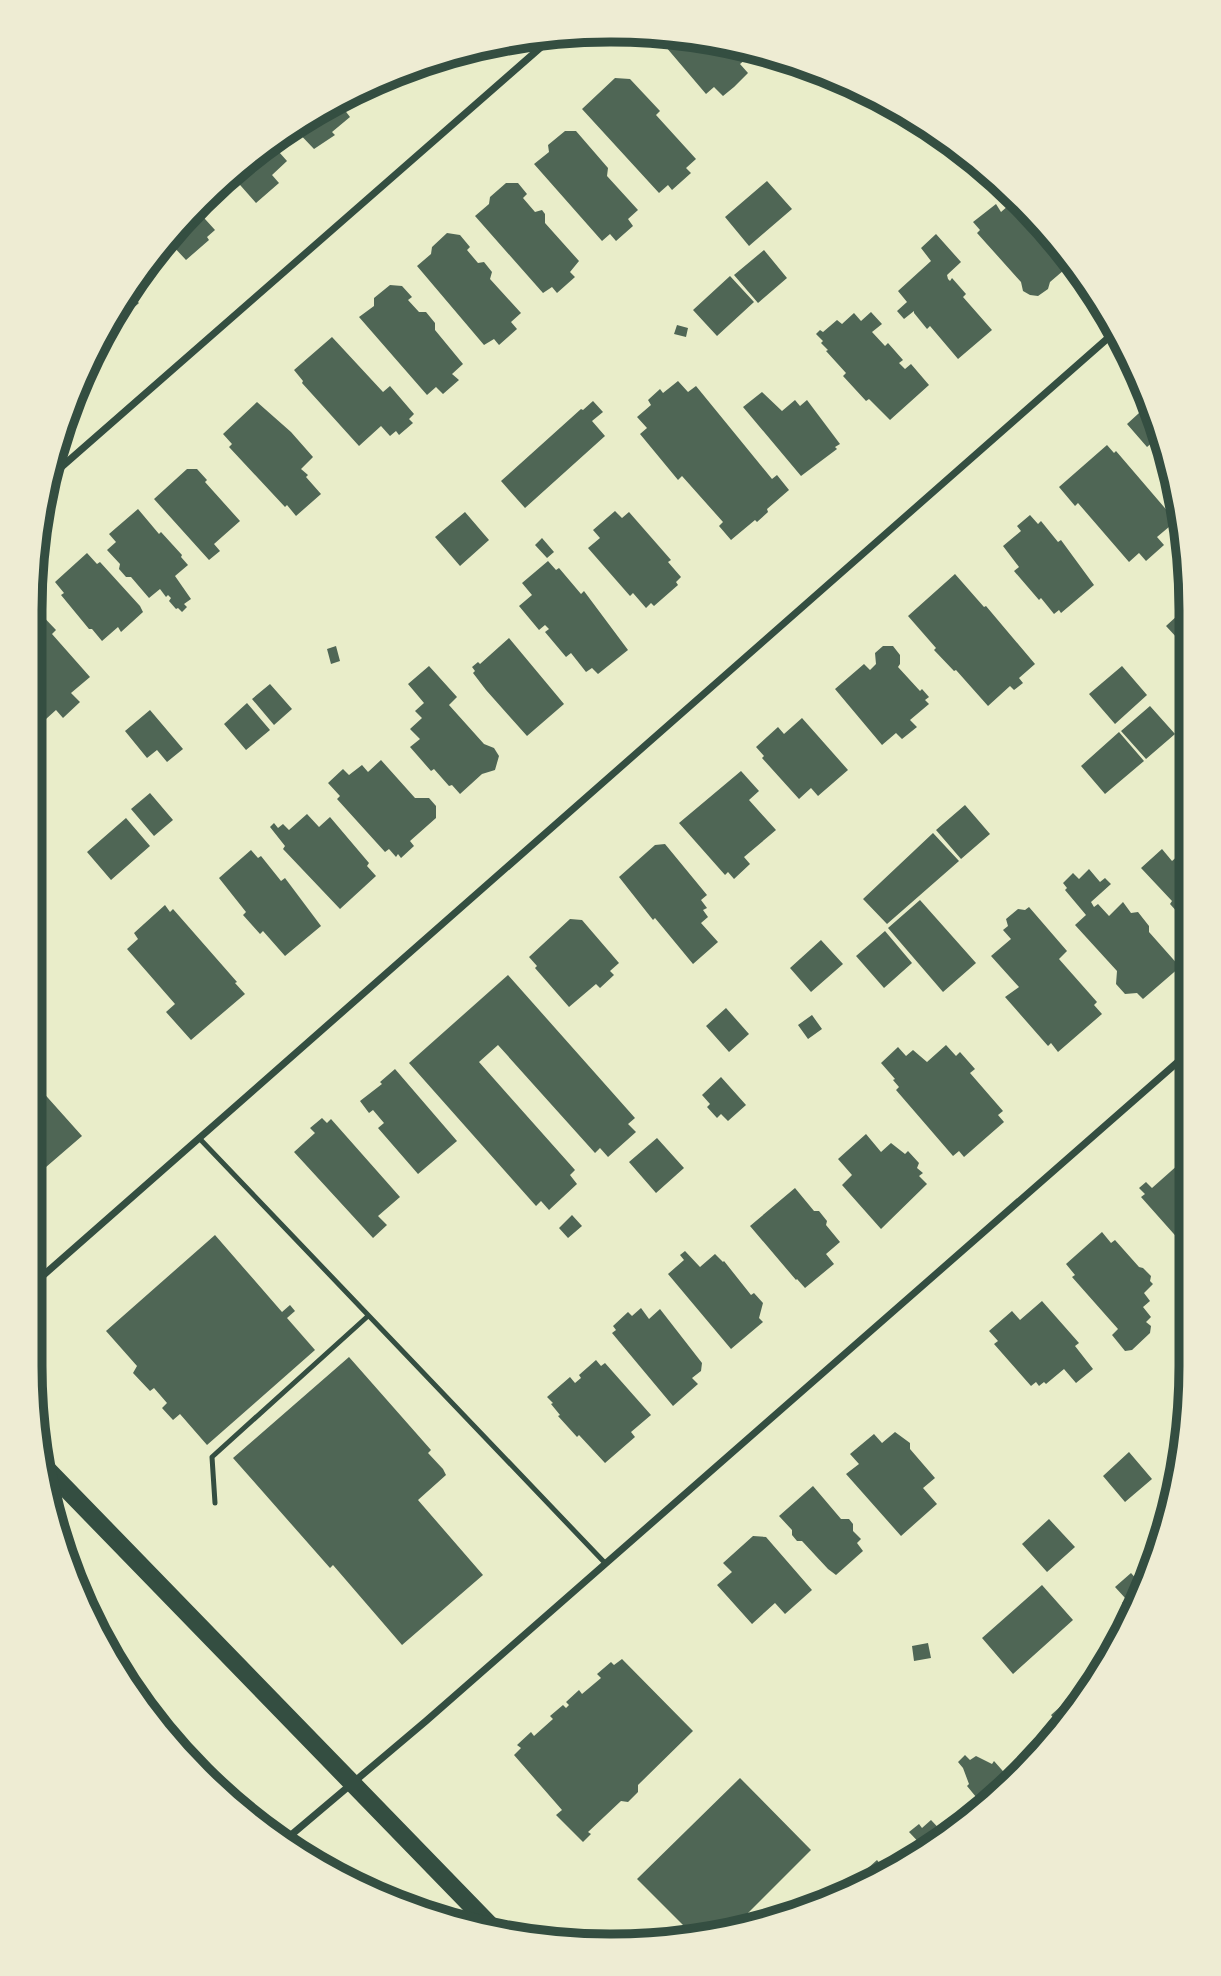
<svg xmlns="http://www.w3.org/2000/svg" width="1221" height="1976" font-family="'Nunito Sans',sans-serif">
<rect width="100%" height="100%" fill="#e9edc9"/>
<path fill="#4f6655" d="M666,34L758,49L740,64L748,73L734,87L723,96L714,87L706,94L660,40Z
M403,70L373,98L363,88L369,85Z
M615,78L630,79L660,111L656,115L696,159L686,168L691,173L672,190L668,185L659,193L582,109Z
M337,100L350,117L332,132L335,135L314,149L293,127L320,107Z
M565,131H576L608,168L607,176L638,210L628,219L633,226L616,241L610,234L602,241L534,164L549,152L548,145Z
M271,143L287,161L272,175L279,183L256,203L233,177L225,176Z
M767,181L792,209L749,246L725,217Z
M506,183H518L527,194L523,198L535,212L542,210L545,214V223L579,261L570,272L575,277L557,293L552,287L543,293L475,216L489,204L490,197Z
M1016,199L1047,228L1071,264L1050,282L1048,289L1038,296L1030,295L1023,291L1021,282L977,233L980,230L973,222L996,204L1001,212Z
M195,208L215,230L207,237L209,240L186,260L172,245L163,253L159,247Z
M447,233L460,235L470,247L467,250L478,263L484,262L492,272L490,279L521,313L511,322L517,329L499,345L494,339L484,345L417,266L431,254L432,247Z
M936,234L961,262L947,275L948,279L950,281L952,278L966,294L963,297L992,330L958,359L930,326L927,329L914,313V311L904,319L897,311L907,302L898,291L931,261L921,248Z
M764,250L787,278L758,303L734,275Z
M144,267L146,270L144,272L151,280L132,296L139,303L121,319L117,314Z
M730,276L754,302L717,336L693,310Z
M390,285L402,286L412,297L408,300L419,312H426L435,323V330L463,364L452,374L459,380L443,394L436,387L427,395L359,317L374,306V298Z
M871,312L882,324L872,332L885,346L888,343L903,360L899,363L905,369L911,364L929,385L890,420L869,399L866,401L843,376L846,373L826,351L828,350L821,343L823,341L816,334L820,330L823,332L837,320L842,324L854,313L861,321Z
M677,325L688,328L686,337L674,334Z
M332,337L383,392L390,386L414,414L409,419L413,423L399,435L396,431L390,436L381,426L359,446L302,383L303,381L294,370Z
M678,381L688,392L696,386L772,479L777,475L789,490L767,509L768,512L757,522L755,520L731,540L719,526L723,522L682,476L678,480L640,434L647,428L637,417L651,405L648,400L660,389L663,393Z
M762,392L782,411L795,400L800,406L807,400L840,444L835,447L837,449L801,476L743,407Z
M593,401L603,412L592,421L605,436L525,508L501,481L581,409L583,410Z
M257,402L291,432L313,457L301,469L308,475L306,477L321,494L296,516L287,505L285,507L229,447L232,444L223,434Z
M1150,403L1171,460L1172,462L1154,441L1147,447L1127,424Z
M1107,445L1114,453L1116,451L1176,521L1157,537L1164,545L1146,561L1139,553L1129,562L1078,503L1075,506L1059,487Z
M187,469H197L207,480L205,482L240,521L214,544L220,551L209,560L154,499Z
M138,509L159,534L161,532L182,555L181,557L188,565L175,576L191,599L184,604L187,607L182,612L178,608L176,609L169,601L171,598L168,595L166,597L160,589L149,598L131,577H126L119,569L120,564L107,550L116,542L109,534Z
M615,511L622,518L629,512L671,560L668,562L681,577L676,582L678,585L654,606L651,603L646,608L633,593L630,596L588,548L600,538L593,530Z
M465,512L489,540L460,566L435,537Z
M1030,515L1038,524L1041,521L1058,542L1061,540L1094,585L1061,613L1059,610L1054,614L1041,598L1039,600L1014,571L1019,567L1003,546L1021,531L1017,526Z
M542,538L554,552L547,558L535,545Z
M87,553L97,564L100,562L140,606L143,612L121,632L118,627L102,641L92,629H89L61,595L64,593L55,582Z
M548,561L556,570L559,568L581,594L584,591L628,650L598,674L592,668L586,672L571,653L566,657L545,632L549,629L545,625L539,630L519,606L532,595L522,583Z
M955,574L984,607L986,606L1035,664L1019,678L1023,683L1014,690L1010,686L988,706L956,670L954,671L934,650L936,648L908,616Z
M1190,604V652L1166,626Z
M34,607L56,630L52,634L90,677L71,693L80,702L63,718L56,710L46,719L34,706Z
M509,638L564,704L527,736L486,690L473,673L475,671L472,667L478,662L480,664Z
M336,646L340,661L331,664L327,649Z
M883,646H893L900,655V664L898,667L920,691L922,689L929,697L925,700L929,704L910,720L917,727L902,739L896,733L882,745L835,689L864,664L870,670L876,664L875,653Z
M1190,664V679L1182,670Z
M429,666L457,697L449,705L484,744L494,748L499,756L495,770L482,774L460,794L452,785L449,786L434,769L431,771L410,747L420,739L410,729L422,718L415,711L424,703L408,684Z
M1122,666L1147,695L1115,724L1089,694Z
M270,684L292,709L274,725L252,699Z
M247,703L270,730L246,750L224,724Z
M1150,706L1175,734L1146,759L1121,731Z
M150,710L183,749L167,762L157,750L147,758L125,731Z
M802,718L848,770L818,796L811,788L799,799L762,758L764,756L756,747L778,727L784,734Z
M1119,732L1144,761L1105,794L1081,766Z
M381,760L415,798H429L436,806V818L410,841L414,846L401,858L398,854L396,857L389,849L385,852L337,799L340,796L328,783L343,769L349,775L362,765L368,772Z
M741,771L759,791L749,800L776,830L744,857L750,864L734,879L728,872L725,875L679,823Z
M150,793L173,820L154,836L131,809Z
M965,805L990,834L961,859L936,830Z
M307,814L319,827L330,817L369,863L367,866L376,876L340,909L283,849L285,846L270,827L274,823L278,828L283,824L289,830Z
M126,818L150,846L111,880L87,852Z
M933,833L959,861L887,924L863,899Z
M665,844L707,895L701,900L707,908L703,910L708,917L701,923L718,942L693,964L655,918L653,920L619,877L655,845Z
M1187,848L1189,849L1188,935L1182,928V914H1179L1170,904L1172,901L1141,868L1162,849L1172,861Z
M251,850L258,858L261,856L281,881L285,878L321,926L285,956L263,931L260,934L243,915L246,912L219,878Z
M1089,869L1100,882L1105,878L1111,884L1091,902L1094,907L1098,904L1109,916L1123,902L1131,913L1138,912L1149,926V932L1180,967L1143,999L1137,993L1125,994L1116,984L1117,971L1075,925L1086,915L1065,890L1067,888L1063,883L1073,873L1079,879Z
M920,900L976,963L943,992L888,928Z
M165,905L170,912L173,909L237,982L235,983L245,994L191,1040L166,1012L175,1004L127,949L138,939L134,933Z
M1029,907L1067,951L1059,959L1097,1002L1094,1005L1102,1014L1058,1052L1051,1043L1048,1046L1005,997L1019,987L991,956L1011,939L1003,930L1008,926L1006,919L1018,909L1025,910Z
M570,919L582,920L619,963L610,971L614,975L600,988L596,984L569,1007L535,968L537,966L529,957Z
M885,931L912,963L884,988L856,956Z
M821,940L843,964L811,992L790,968Z
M508,975L635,1118L628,1124L636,1132L608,1157L600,1148L595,1153L498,1045L479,1062L575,1170L570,1175L577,1184L549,1210L541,1201L536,1206L409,1063Z
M726,1008L749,1034L729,1052L706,1026Z
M812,1015L822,1029L808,1039L798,1025Z
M946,1045L956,1056L960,1052L975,1069L970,1073L1003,1111L998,1115L1004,1122L964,1157L959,1151L953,1156L896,1090L899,1087L893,1080L895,1079L881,1063L898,1047L906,1056L913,1050L927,1062Z
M395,1069L457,1141L418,1174L378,1128L384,1123L373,1110L369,1113L360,1101L382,1084L380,1082Z
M36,1073L45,1084L40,1089L82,1136L31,1180V1078Z
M721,1077L746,1105L728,1121L721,1114L717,1118L707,1107L710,1104L702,1095Z
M322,1118L327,1123L331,1119L400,1197L378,1216L387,1225L373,1238L294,1152L315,1133L310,1128Z
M866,1134L881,1152L891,1143L905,1154L908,1151L919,1163L917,1168L923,1173L919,1176L927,1184L881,1229L842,1185L852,1175L838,1159Z
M657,1138L684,1168L656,1193L629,1162Z
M1188,1156L1187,1239V1242L1184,1239L1181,1242L1141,1197L1145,1194L1139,1188L1146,1182L1152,1188Z
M795,1188L814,1211H819L827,1221L826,1225L840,1242L826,1254L834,1264L805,1288L797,1279L796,1280L750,1226Z
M572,1215L582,1226L568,1238L559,1228Z
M1102,1232L1111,1243L1115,1240L1139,1267L1143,1268L1151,1276L1150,1281L1153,1284L1144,1293L1150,1301L1143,1307L1151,1317L1146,1322L1151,1326L1150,1333L1132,1350L1125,1351L1112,1335L1118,1329L1072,1277L1075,1275L1066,1264Z
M215,1235L282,1312L290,1305L295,1311L287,1318L315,1350L207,1445L180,1414L173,1420L162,1408L167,1403L154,1388L150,1391L133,1373L137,1366L106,1331Z
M685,1251L700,1267L715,1254L723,1262L724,1261L751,1295L754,1293L763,1303L759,1318L763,1322L731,1349L668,1274L684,1260L680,1255Z
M1042,1301L1079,1343L1075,1346L1093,1369L1076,1383L1064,1369L1046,1384L1044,1382L1039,1386L1036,1382L1031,1386L994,1344L998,1341L989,1331L1012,1311L1020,1320Z
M641,1308L649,1319L660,1309L702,1363L701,1371L692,1378L698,1384L673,1406L612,1333L616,1330L613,1326L628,1312L632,1316Z
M349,1357L431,1450L428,1453L443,1469L446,1475L418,1500L483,1575L402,1645L333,1565L330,1568L233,1458Z
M596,1360L601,1366L605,1363L651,1415L631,1432L635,1437L605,1463L579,1435L577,1437L558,1416L560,1415L551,1404L553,1403L547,1397L570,1377L575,1383L581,1378L579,1375Z
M895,1432L910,1443V1449L935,1478L923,1488L937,1504L901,1536L846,1474L859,1464L850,1454L874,1434L882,1443Z
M1129,1452L1152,1479L1125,1502L1103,1476Z
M813,1486L841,1519H849L853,1524V1531L861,1539L857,1543L863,1551L836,1575L828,1569L802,1541H797L792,1535V1530L779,1516Z
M1049,1519L1075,1547L1047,1572L1022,1544Z
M753,1536L766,1537L812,1590L785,1614L775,1603L752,1624L717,1585L732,1572L723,1563Z
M1131,1573L1146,1590L1129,1620L1126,1616L1131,1612L1122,1603L1126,1599L1115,1587Z
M1042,1585L1073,1620L1013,1674L982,1638Z
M928,1643L931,1658L914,1661L912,1646Z
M622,1659L693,1731L638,1785V1792L628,1802L621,1801L588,1832L591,1834L583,1842L556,1815L562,1810L514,1755L521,1748L517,1745L531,1732L534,1736L553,1719L550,1716L563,1705L566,1708L569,1705L566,1702L579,1690L582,1694L601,1678L597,1674L611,1662L614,1665Z
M1083,1698L1071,1719L1062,1728L1051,1715L1061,1706L1067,1712Z
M965,1755L970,1760L976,1756L992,1764L994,1761L1009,1778L981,1803L967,1786L969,1784L963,1768L958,1762Z
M740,1778L811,1850L730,1931L693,1935L637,1879Z
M931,1820L946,1836L927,1851L909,1832L919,1824L922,1828Z
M877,1860L885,1870L861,1881L870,1872L867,1869Z"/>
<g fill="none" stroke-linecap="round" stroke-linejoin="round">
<path stroke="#344e41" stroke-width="5" d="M199,1138L605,1563
M215,1503L212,1457L368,1316"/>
<path stroke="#344e41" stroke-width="7" d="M50,477L556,34
M30,1287L1116,331
M284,1841L426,1721L1188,1053"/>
<path stroke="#344e41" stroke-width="18" d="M47,1469L491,1926"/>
</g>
<path d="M0 0H1221V1976H0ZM610 42H611A568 568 0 0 1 1179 610V1366A568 568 0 0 1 611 1934H610A568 568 0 0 1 42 1366V610A568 568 0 0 1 610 42Z" fill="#eeecd3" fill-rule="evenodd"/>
<path fill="none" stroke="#344e41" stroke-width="9" d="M610 42H611A568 568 0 0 1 1179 610V1366A568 568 0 0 1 611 1934H610A568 568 0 0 1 42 1366V610A568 568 0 0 1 610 42Z"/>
</svg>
